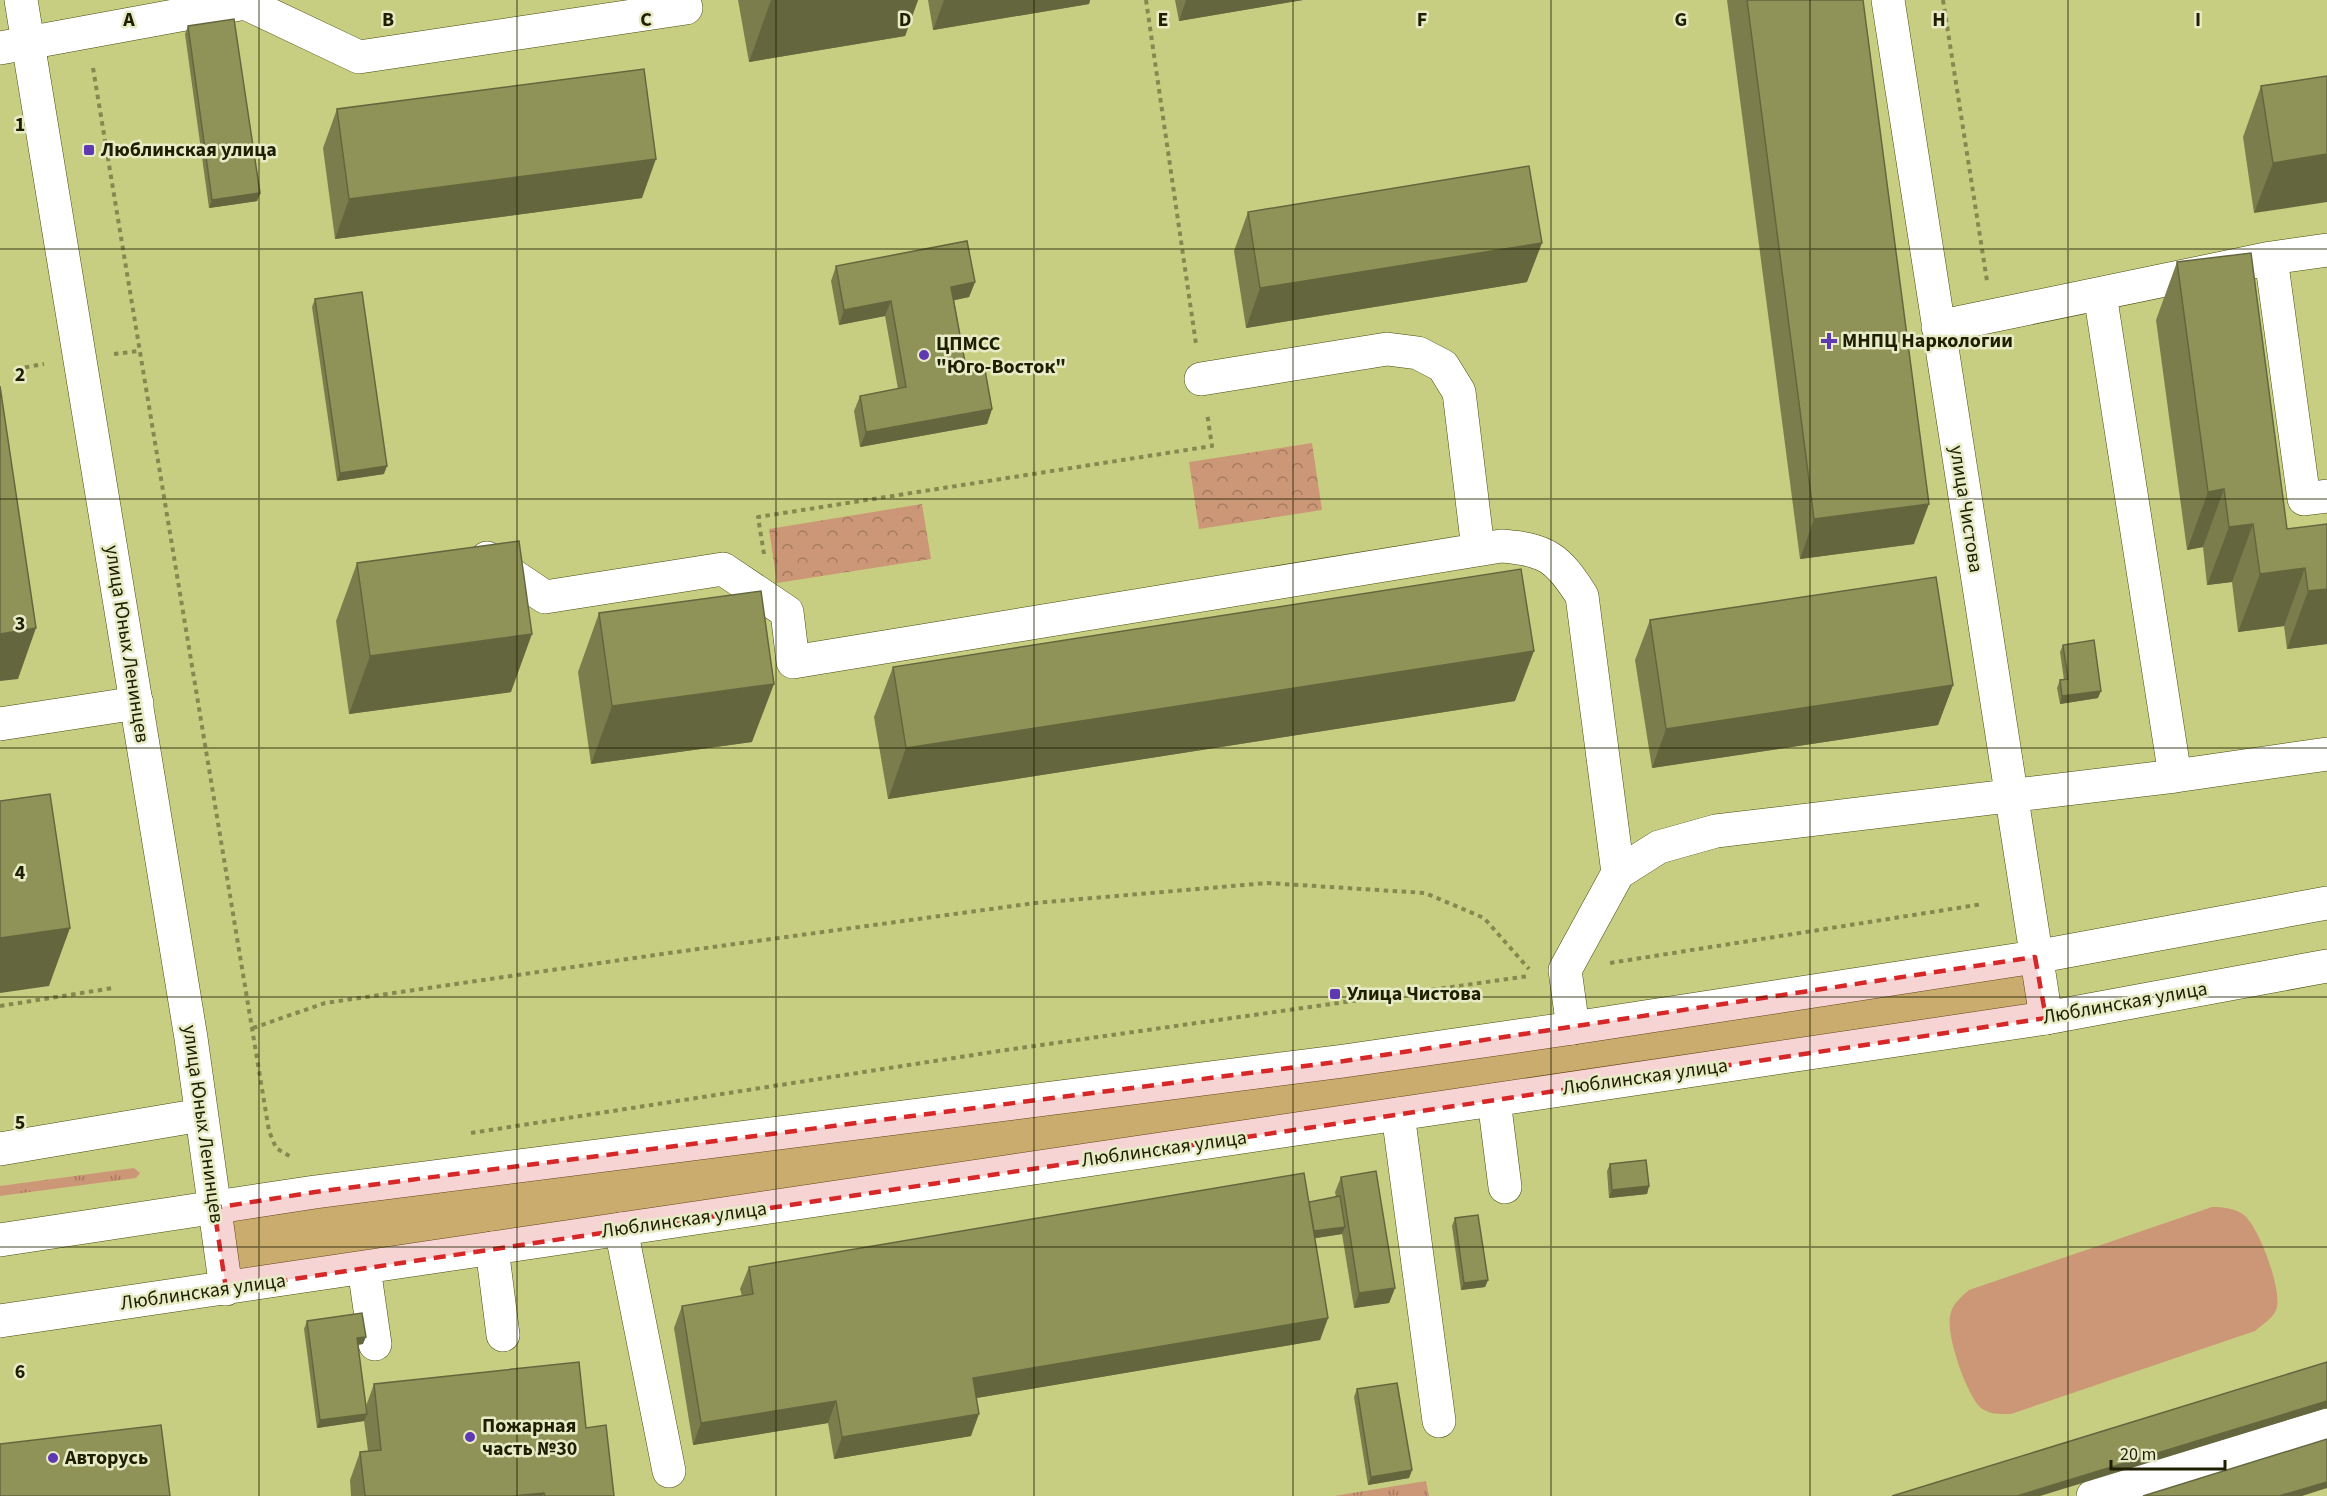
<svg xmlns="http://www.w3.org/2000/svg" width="2327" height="1496" font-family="'Source Sans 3',sans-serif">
<defs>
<pattern id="grass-tufts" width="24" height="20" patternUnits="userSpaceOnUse" patternTransform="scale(1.5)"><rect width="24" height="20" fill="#cc9777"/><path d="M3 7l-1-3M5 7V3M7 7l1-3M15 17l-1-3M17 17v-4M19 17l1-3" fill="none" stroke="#a57b5f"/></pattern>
<pattern id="park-crowns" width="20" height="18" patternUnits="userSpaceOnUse" patternTransform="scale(1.5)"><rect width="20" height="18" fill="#cc9777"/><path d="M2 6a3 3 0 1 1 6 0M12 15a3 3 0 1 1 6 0" fill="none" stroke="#a57b5f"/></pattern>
</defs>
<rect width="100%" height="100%" fill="#c8ce81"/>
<path fill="url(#grass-tufts)" d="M134,1168L140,1173L136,1178L0,1196V1186Z
M1426,1481L1429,1496H1334Z"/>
<path fill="url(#park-crowns)" d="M1312,443L1322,510L1199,529L1189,462Z
M922,504L931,559L777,583L769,529Z"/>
<path fill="#cc9777" d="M2212,1207C2223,1207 2235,1208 2244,1215C2259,1227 2281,1287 2277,1307C2275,1317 2263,1324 2255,1331L2011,1414C2000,1414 1989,1415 1980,1407C1966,1393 1946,1335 1950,1316C1952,1304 1961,1297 1969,1290Z"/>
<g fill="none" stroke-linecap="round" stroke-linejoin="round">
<defs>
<path id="minor" d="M1888,0L2046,1018
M0,48L245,3L359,57L686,8L684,0
M2327,250L2271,258L2304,499L2327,496
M2100,294L2175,776
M1938,327L2271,258
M1201,379L1387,349L1418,353L1443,366L1459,392L1478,549
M487,558L545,597L723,569L787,612L793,662L1501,546C1546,549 1558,558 1582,596L1618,873
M0,724L137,703
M1573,1028L1565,970L1618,873L1659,847L1716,831L2175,776L2327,754
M1494,1100L1505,1187
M1398,1114L1439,1421
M621,1229L669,1471
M492,1248L503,1335
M364,1268L375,1344
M2093,1496L2327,1425"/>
<path id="major" d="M21,0L191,1038L226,1289
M0,1149L201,1115
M0,1240L315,1192L1344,1061L1573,1028L2035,957L2327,903
M0,1321L2046,1018L2327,966"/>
</defs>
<use href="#minor" stroke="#484a0d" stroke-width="34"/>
<use href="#major" stroke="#484a0d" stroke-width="34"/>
<path stroke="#85894f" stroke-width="4" stroke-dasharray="4.5 4.5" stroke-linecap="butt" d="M1146,0L1196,344
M1943,0L1987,281
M93,68L269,1131L276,1148L291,1157
M114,354L139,351
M16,369L44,364
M764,554L758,517L1212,446L1207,413
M1610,963L1983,904
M0,1006L113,988
M253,1028L325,1003L669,953L1035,903L1267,883L1425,893L1484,918L1529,969
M471,1133L999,1051L1529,976"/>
<use href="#minor" stroke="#fff" stroke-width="33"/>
<use href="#major" stroke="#fff" stroke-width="33"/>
</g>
<path fill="#7b7e4c" d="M738,0H918L905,36L749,62Z
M928,0H1090L1089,4L933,30Z
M1175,0H1303L1179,21Z
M1727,0H1863L1914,544L1800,559Z
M188,26L260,193L257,201L209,208L185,34Z
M2327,76L2254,213L2243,137L2261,86Z
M337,109L642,198L335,239L323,148Z
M1248,212L1527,282L1246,328L1234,251Z
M2177,262L2287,529L2327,524V644L2287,649L2284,626L2238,632L2232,582L2207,585L2203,547L2187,550L2156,320Z
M836,266L975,282L969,297L954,300L967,373L992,409L987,424L860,447L854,411L860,396L898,389L885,316L839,325L831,281Z
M315,299L384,474L337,481L312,307Z
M357,563L511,692L349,714L336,621Z
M599,613L752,742L591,764L578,672Z
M1650,620L1953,685L1938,725L1652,768L1635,660Z
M2063,645L2098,698L2060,704L2057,688L2060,680H2064L2060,652Z
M893,667L1515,701L888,799L874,717Z
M1610,1164L1649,1186L1647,1194L1609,1198L1607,1171Z
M1341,1177L1395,1288L1389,1303L1354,1308L1342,1234L1315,1238L1328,1318L1320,1340L976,1398L971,1436L834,1459L828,1423L693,1445L674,1328L682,1306L742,1296L740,1289L749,1267L1309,1202L1336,1197L1335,1192Z
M1455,1218L1488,1280L1485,1287L1461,1290L1452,1226Z
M307,1321L363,1344L358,1345L366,1406L374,1384L586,1428L614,1496H351L350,1480L360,1452L368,1451L364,1421L317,1428L304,1329Z
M1357,1389L1412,1470L1409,1478L1368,1485L1354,1397Z"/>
<path fill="#64673e" d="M771,0H918L905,36L749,62Z
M944,0H1090L1089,4L933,30Z
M1186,0H1303L1179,21Z
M2327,154V202L2254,213L2273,163Z
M656,159L642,198L335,239L349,199Z
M260,193L257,201L209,208L212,200Z
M1542,243L1527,282L1246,328L1260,288Z
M975,282L969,297L946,302L951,287Z
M891,301L885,316L839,325L844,310Z
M992,409L987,424L860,447L866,432Z
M387,466L384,474L337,481L340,473Z
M2224,489L2203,547L2187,550L2208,492Z
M1929,504L1914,544L1800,559L1814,519Z
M2253,524L2232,582L2207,585L2229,527Z
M2305,568L2284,626L2238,632L2260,574Z
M2327,589V644L2287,649L2308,591Z
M36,628L18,679L0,681V634Z
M532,634L511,692L349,714L370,656Z
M1534,651L1515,701L888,799L906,748Z
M774,684L752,742L591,764L612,706Z
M1953,685L1938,725L1652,768L1666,729Z
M2101,691L2098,698L2060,704L2062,696Z
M70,928L49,986L0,993V938Z
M1649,1186L1647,1194L1609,1198L1612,1190Z
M1345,1227L1342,1234L1304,1240L1307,1232Z
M1488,1280L1485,1287L1461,1290L1464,1283Z
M1395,1288L1389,1303L1354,1308L1359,1293Z
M1328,1318L1320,1340L965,1400L973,1378Z
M366,1337L363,1344L354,1345L357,1338Z
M836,1401L828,1423L693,1445L701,1423Z
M2327,1401V1408L2040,1496H2017Z
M367,1414L364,1421L317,1428L320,1420Z
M979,1414L971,1436L834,1459L842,1437Z
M1412,1470L1409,1478L1368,1485L1371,1477Z
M2327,1482V1488L2302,1496H2279Z
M544,1493L543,1496H512Z"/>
<path fill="#8f9358" stroke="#64673e" stroke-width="1.5" d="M1747,0H1863L1929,504L1814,519Z
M234,19L260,193L212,200L188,26Z
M644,69L656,159L349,199L337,109Z
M2327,76V154L2273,163L2261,86Z
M1529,166L1542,243L1260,288L1248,212Z
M967,241L975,282L951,287L967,373L985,370L992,409L866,432L860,396L906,387L891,301L844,310L836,266Z
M2251,253L2287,529L2327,524V589L2308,591L2305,568L2260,574L2253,524L2229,527L2224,489L2208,492L2177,262Z
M362,292L387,466L340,473L315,299Z
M0,386L36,628L0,634Z
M519,541L532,634L370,656L357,563Z
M1521,569L1534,651L906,748L893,667Z
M1936,577L1953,685L1666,729L1650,620Z
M761,591L774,684L612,706L599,613Z
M2094,640L2101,691L2062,696L2060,680L2068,679L2063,645Z
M50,794L70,928L0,938V801Z
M1646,1160L1649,1186L1612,1190L1610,1164Z
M1376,1171L1395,1288L1359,1293L1341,1177Z
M1304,1173L1328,1318L973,1378L979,1414L842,1437L836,1401L701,1423L682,1306L753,1294L749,1267Z
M1340,1196L1345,1227L1314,1231L1309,1202Z
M1478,1215L1488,1280L1464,1283L1455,1218Z
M362,1313L366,1337L357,1338L367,1414L320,1420L307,1321Z
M579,1362L586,1428L606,1425L614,1496H545L544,1493L512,1496H365L360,1452L381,1450L374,1384Z
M2327,1362V1401L2017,1496H1892Z
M1397,1383L1412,1470L1371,1477L1357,1389Z
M161,1425L170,1496H0V1444Z
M2327,1439V1482L2279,1496H2143Z"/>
<path fill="#d62828" fill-opacity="0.2" stroke="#d62828" stroke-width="4.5" stroke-dasharray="12 8" stroke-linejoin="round" d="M2035,957L2046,1018L226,1289L214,1208L315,1192L1344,1061Z"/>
<path fill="none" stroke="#1e1f01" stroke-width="1.5" stroke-opacity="0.55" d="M259,0V1496M517,0V1496M776,0V1496M1034,0V1496M1293,0V1496M1551,0V1496M1810,0V1496M2068,0V1496M0,249H2327M0,499H2327M0,748H2327M0,997H2327M0,1247H2327"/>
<g fill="#5e39b1" stroke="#e8ecc6" stroke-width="2">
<rect x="83" y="144" width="12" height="12" rx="3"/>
<path d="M1826 332h6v6h6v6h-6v6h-6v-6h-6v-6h6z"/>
<circle cx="924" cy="355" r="6"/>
<rect x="1329" y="988" width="12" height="12" rx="3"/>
<circle cx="470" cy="1437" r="6"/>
<circle cx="53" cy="1458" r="6"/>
</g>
<g text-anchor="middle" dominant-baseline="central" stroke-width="5" stroke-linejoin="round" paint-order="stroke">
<g font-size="20" font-weight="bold" fill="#1e1f01" stroke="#e8ecc6" text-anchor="start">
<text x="101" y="150">Люблинская улица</text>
<text x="1842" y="341">МНПЦ Наркологии</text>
<text x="936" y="344">ЦПМСС<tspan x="936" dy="23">"Юго-Восток"</tspan></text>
<text x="1347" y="994">Улица Чистова</text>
<text x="482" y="1426">Пожарная<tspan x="482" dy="23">часть №30</tspan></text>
<text x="65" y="1458">Авторусь</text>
</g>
<g font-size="20" fill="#1e1f01" stroke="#e8ecc6">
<text transform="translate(1966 509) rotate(81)">улица Чистова</text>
<text transform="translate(127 644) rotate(81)">улица Юных Ленинцев</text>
<text transform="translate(2125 1003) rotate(-10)">Люблинская улица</text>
<text transform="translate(1645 1077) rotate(-8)">Люблинская улица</text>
<text transform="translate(203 1124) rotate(82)">улица Юных Ленинцев</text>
<text transform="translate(1164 1149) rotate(-8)">Люблинская улица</text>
<text transform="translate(684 1220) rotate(-8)">Люблинская улица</text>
<text transform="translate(203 1292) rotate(-8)">Люблинская улица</text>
</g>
</g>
<g font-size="20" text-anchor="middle" font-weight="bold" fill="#1e1f01" stroke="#e8ecc6" stroke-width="5" stroke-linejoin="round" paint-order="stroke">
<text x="129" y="26">A</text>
<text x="388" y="26">B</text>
<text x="646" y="26">C</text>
<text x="905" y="26">D</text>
<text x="1163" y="26">E</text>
<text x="1422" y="26">F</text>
<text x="1681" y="26">G</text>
<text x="1939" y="26">H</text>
<text x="2198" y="26">I</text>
<text x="20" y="131">1</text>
<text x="20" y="381">2</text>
<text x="20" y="630">3</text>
<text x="20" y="879">4</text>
<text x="20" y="1129">5</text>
<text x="20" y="1378">6</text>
</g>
<path d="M2111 1460v9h114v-9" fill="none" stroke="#1e1f01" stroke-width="3"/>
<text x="2120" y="1460" font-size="18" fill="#1e1f01" stroke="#e8ecc6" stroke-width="4.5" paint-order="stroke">20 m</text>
</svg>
